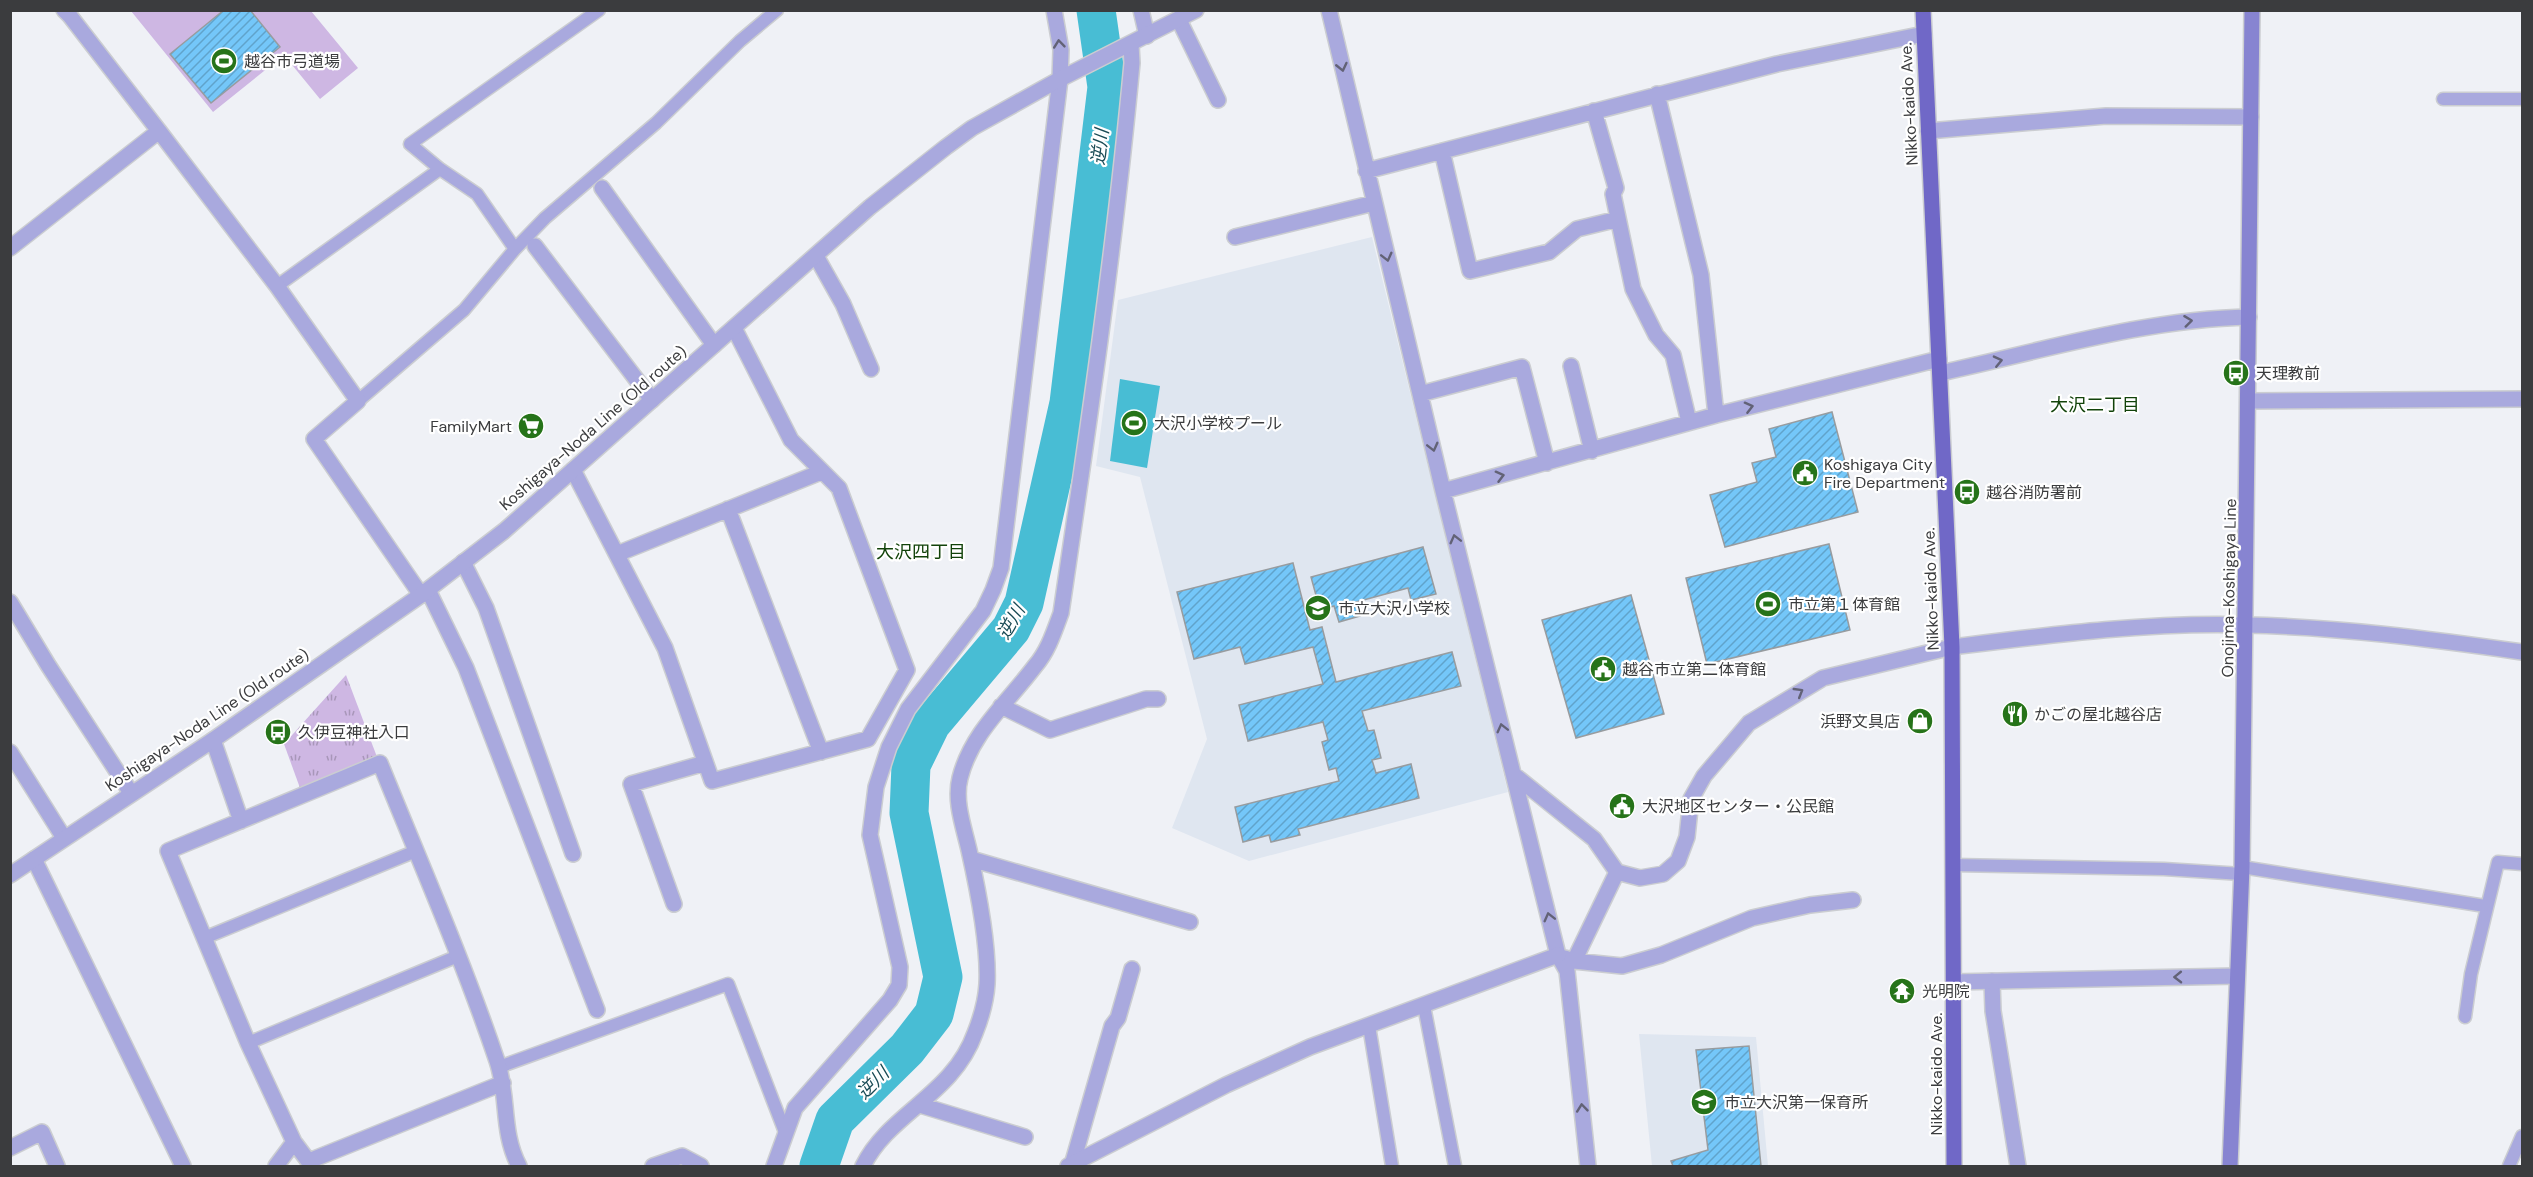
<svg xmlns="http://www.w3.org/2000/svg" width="2533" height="1177" font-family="'DM Sans','Noto Sans JP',sans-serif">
<defs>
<pattern id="park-tufts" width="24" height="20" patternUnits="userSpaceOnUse" patternTransform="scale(1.5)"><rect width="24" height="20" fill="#ceb7e3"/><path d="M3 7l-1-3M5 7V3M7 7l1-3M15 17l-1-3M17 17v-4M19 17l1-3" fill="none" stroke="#a896b9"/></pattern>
<pattern id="building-hatch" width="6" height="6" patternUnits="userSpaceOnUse" patternTransform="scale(1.5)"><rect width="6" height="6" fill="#74c7f9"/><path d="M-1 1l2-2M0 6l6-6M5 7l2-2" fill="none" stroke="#60a3cb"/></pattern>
</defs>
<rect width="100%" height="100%" fill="#eff1f6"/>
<path fill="#dfe6f0" d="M1372,237L1508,792L1249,861L1172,828L1207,739L1140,477L1096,466L1118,300Z
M1639,1034L1756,1037L1768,1166H1652Z"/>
<path fill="url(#park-tufts)" d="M346,675L377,757L300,788L284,744Z"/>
<path fill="#ceb7e3" d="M131,11H311L358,68L320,99L284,55L213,112Z"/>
<path fill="#48bdd4" d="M1120,379L1160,386L1147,468L1110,461Z"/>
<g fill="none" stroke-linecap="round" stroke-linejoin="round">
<path stroke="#48bdd4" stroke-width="39" d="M819,1166L835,1120L907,1049L934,1014L943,977L909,813L911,765L931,724L1011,629L1024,603L1069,403L1107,87L1096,10"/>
</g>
<path fill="url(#building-hatch)" stroke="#989c9f" stroke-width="1.5" d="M224,10H250L280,47L211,103L170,54Z
M1832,412L1858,512L1725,547L1710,495L1757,482L1752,463L1776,457L1769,429Z
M1829,544L1850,630L1707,664L1686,578Z
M1423,547L1436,594L1411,600L1408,588L1356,602L1360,616L1339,622L1334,606L1320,610L1311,577Z
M1293,563L1310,630L1322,627L1336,682L1452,652L1461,686L1362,711L1368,731L1374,730L1381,758L1372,760L1376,773L1411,764L1419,798L1298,829L1300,835L1271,842L1269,835L1243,842L1235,807L1339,781L1336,768L1329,770L1322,742L1328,740L1323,722L1248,741L1239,705L1323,684L1313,647L1245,664L1240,647L1194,659L1177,592Z
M1631,595L1664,714L1576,738L1542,620Z
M1749,1046L1761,1166H1673L1671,1161L1708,1150L1696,1050Z"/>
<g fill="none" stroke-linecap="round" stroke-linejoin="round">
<defs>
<path id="service" d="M2443,99H2522
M515,249L477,194L440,169L410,144L599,10
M277,286L440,169
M358,401L464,310L515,249L545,218L656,123L740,41L777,10
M1953,865L2164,869L2242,874
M2242,867L2485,906
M204,938L416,851
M1424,1006L1455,1166
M2465,1017L2471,974L2498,862L2522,864
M1369,1026L1392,1166
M248,1043L458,956
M499,1067L728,984L785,1132
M2509,1166L2522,1136"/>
<path id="pedestrian" d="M1992,981L1993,1011L2018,1166"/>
<path id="minor" d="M1141,10L1147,36
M1329,10L1443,491L1558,955L1567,971L1588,1166
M1179,20L1218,100
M1657,94L1701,275L1716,415
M1594,111L1616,188L1613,194L1633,289L1656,335L1673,355L1689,422
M159,131L277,286L358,401L314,439L421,595
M1928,131L2106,116L2251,117
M1442,151L1470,271L1549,252L1577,229L1618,219
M1366,171L1777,64L1924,34
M602,188L714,345
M1235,237L1374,203
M535,246L652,400
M10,248L159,131L70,16L64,10
M816,256L843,304L871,369
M1571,366L1592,451
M1940,373C2042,351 2145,319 2249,317
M1420,394L1522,367L1547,463
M2249,401L2522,399
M573,470L665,648L712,781L868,739L907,670L839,488L791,440L734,328
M1443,491L1716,415L1939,359
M728,509L821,752
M617,554L821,472
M463,562L486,608L573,854
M428,590L466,668L597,1010
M10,602L48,665L131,793
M1001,706L1050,730L1146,699H1158
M213,740L241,821
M10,752L64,838
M1513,774L1594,839L1617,872
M34,859L183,1166
M971,859L1190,922
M674,904L631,784L705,763
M1565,958L1574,961L1622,966L1661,955L1752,918L1810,905L1853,900
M1574,961L1617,872L1640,878L1663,874L1678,861L1687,837L1691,799L1704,776L1749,723L1823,678L1952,647
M1954,982L2237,976
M920,1105L1025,1137
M10,1148L42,1132L57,1166
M309,1161L503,1083
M1072,1165L1112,1026L1118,1018L1132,969
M276,1166L294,1142
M312,1166L294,1142L248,1043L168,851L380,763C420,862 463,960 497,1061C509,1097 501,1132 519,1166
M653,1166L682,1156L701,1166
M774,1166L795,1108L890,1000L899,985L900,967L870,835L876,787L889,747L908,709L983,611L993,590L1001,568L1060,79L1061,50L1054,10
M863,1166C889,1113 953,1095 975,1033C981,1018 986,1000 987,984C989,944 978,890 969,850C964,828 954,801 960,778C971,733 1008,702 1035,666C1048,651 1054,632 1061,613C1088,430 1115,247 1132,63L1131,45"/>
<path id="tertiary" d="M1952,647C2049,635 2148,622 2246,625C2339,627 2431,639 2522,652
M10,875L213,740L421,595L504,531L870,207L946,147L972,128L1060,79L1196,10
M1068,1166L1226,1085L1310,1047L1558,955"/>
<path id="secondary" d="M2230,1166L2242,867L2252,10"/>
<path id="primary" d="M1923,10L1952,647L1954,1166"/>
</defs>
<use href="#service" stroke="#cbcdd1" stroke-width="15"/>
<use href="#pedestrian" stroke="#cbcdd1" stroke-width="18"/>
<use href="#minor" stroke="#cbcdd1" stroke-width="18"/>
<use href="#tertiary" stroke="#cbcdd1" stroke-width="18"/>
<use href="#secondary" stroke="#cbcdd1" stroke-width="18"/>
<use href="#primary" stroke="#cbcdd1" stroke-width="18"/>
<use href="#service" stroke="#a9a9de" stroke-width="12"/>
<use href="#pedestrian" stroke="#a9a9de" stroke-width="15"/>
<use href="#minor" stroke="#a9a9de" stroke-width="15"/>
<use href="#tertiary" stroke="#a9a9de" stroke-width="15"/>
<use href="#secondary" stroke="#8784d1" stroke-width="15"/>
<use href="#primary" stroke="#7068c7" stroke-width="15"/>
</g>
<defs><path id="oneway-chevron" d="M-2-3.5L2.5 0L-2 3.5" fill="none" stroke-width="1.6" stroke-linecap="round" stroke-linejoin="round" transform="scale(1.5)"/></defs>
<g stroke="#626276">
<use href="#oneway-chevron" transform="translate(1059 44) rotate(-96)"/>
<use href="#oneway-chevron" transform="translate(1342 67) rotate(77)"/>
<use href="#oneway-chevron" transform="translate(1387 257) rotate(76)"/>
<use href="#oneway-chevron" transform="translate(2188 321) rotate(-7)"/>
<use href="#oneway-chevron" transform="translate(1998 361) rotate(-13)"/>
<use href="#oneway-chevron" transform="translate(1749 407) rotate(-14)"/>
<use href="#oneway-chevron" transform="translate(1433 447) rotate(76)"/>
<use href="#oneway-chevron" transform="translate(1500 476) rotate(-15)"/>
<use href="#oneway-chevron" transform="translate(1455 539) rotate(-104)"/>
<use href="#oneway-chevron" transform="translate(1799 692) rotate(-31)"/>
<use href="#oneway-chevron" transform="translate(1502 728) rotate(-104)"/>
<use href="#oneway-chevron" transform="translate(1549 917) rotate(-104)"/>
<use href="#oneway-chevron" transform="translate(2178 977) rotate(179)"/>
<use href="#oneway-chevron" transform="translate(1582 1108) rotate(-96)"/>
</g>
<defs>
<symbol id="stadium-disc" viewBox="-11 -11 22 22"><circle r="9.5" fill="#267319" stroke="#fff"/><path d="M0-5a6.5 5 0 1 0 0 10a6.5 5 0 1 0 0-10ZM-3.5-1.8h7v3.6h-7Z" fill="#fff"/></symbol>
<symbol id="bus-disc" viewBox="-11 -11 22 22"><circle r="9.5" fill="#267319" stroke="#fff"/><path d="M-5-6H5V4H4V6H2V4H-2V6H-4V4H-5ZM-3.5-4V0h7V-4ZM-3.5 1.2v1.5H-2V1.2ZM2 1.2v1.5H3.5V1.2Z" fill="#fff"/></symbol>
<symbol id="supermarket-disc" viewBox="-11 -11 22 22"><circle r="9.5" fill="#267319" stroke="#fff"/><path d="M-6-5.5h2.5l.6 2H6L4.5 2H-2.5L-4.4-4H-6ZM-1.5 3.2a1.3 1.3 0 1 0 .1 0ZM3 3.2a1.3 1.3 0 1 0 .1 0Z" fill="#fff"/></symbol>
<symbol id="civic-disc" viewBox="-11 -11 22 22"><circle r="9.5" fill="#267319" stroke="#fff"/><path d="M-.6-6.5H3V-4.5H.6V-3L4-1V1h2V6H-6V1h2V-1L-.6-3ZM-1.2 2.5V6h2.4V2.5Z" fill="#fff"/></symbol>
<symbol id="school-disc" viewBox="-11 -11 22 22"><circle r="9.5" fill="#267319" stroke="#fff"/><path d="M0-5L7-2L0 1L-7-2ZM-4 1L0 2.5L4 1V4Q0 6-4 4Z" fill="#fff"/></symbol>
<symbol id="restaurant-disc" viewBox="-11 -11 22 22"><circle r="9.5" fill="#267319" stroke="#fff"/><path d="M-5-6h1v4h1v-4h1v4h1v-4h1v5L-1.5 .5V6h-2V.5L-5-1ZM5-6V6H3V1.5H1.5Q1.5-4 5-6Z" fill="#fff"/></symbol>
<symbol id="shop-disc" viewBox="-11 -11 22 22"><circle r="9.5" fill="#267319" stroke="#fff"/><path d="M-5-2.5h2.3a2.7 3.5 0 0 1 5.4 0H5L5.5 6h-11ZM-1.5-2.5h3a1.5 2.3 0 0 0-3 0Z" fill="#fff"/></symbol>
<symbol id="temple-disc" viewBox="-11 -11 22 22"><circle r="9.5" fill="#267319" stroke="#fff"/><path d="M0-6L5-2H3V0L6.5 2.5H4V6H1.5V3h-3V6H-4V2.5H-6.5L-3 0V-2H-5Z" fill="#fff"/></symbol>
</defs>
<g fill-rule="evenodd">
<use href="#stadium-disc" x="209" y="46" width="30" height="30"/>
<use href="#bus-disc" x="2221" y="358" width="30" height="30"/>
<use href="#stadium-disc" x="1119" y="408" width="30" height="30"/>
<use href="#supermarket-disc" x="516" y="411" width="30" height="30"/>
<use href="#civic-disc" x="1790" y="458" width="30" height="30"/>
<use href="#bus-disc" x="1952" y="477" width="30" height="30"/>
<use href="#stadium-disc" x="1753" y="589" width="30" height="30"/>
<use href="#school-disc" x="1303" y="593" width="30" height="30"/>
<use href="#civic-disc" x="1588" y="654" width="30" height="30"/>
<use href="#restaurant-disc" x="2000" y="699" width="30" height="30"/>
<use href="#shop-disc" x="1905" y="706" width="30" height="30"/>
<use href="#bus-disc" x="263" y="717" width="30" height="30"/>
<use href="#civic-disc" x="1607" y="791" width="30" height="30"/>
<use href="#temple-disc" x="1887" y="976" width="30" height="30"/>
<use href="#school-disc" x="1689" y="1087" width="30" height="30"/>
</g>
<g text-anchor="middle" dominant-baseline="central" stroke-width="4.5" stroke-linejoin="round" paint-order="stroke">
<g font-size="16" fill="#3b3c3e" stroke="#fff" text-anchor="start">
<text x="244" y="61">越谷市弓道場</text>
<text x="2256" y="373">天理教前</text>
<text x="1154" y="423">大沢小学校プール</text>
<text x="512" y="426" text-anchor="end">FamilyMart</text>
<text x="1824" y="464">Koshigaya City<tspan x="1824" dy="18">Fire Department</tspan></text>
<text x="1986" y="492">越谷消防署前</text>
<text x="1788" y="604">市立第１体育館</text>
<text x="1338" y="608">市立大沢小学校</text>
<text x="1622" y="669">越谷市立第二体育館</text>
<text x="2034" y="714">かごの屋北越谷店</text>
<text x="1900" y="721" text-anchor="end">浜野文具店</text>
<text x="298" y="732">久伊豆神社入口</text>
<text x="1642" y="806">大沢地区センター・公民館</text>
<text x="1922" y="991">光明院</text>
<text x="1724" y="1102">市立大沢第一保育所</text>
</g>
<g font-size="16" fill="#3b3c3e" stroke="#fff">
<text transform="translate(1909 104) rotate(-93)">Nikko-kaido Ave.</text>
<text transform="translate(593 428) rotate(-41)">Koshigaya-Noda Line (Old route)</text>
<text transform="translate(2229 588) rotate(-89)">Onojima-Koshigaya Line</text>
<text transform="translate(1931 589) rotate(-92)">Nikko-kaido Ave.</text>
<text transform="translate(207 720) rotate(-34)">Koshigaya-Noda Line (Old route)</text>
<text transform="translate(1936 1074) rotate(-90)">Nikko-kaido Ave.</text>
</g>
<g font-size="18" font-style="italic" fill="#194b55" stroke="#fff">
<text transform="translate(1100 147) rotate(-83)">逆川</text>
<text transform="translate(1011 622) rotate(-60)">逆川</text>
<text transform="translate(873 1083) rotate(-45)">逆川</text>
</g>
<g font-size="18" fill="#12430a" stroke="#fff">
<text x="2095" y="405">大沢二丁目</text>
<text x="921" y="552">大沢四丁目</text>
</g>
</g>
<rect width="2533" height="1177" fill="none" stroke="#3b3c3e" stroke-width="24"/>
</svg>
